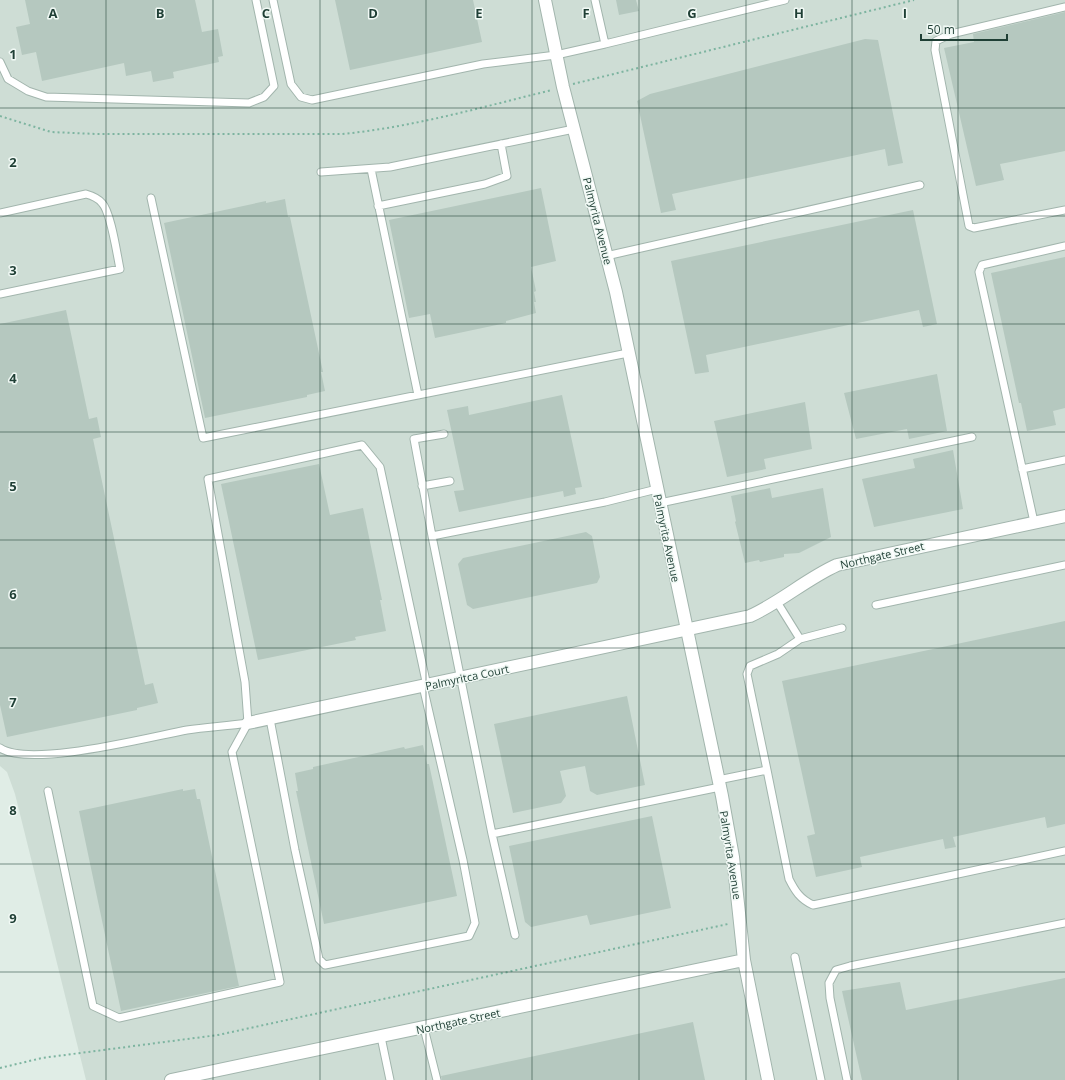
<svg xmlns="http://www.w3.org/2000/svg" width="1065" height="1080" font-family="'Open Sans',sans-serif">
<rect width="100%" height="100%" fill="#e0ede6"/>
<path fill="#ceddd5" d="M0,0H1065V1080H86L15,794L7,772L0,766Z"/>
<path fill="#b5c8bf" d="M25,0H195L202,32L218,29L223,56L218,57L219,62L173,72L174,78L153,82L151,71L126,76L124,63L42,81L36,52L22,55L16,27L30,24Z
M335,0H473L482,42L350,70Z
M616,0H636L639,11L619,15Z
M1065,12V151L1000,164L1004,180L976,186L944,48L974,42L973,34Z
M865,39L878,40L903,163L888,166L885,149L672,194L676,210L661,213L637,101L650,94Z
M541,188L556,261L531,267L536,291L534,292L536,302H534L536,313L506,321V323L435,338L430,314L409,318L389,220Z
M285,199L288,217H290L323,372H321L325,391L307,395V397L205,418L164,223L266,201V203Z
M913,210L937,324L923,327L919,310L706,355L709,372L695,374L671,261Z
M1065,257V408L1053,411L1056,425L1027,431L1021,403H1019L991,273Z
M66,310L89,419L97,417L101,437L93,439L145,685L153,683L158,703L137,708V710L7,737L0,705V324Z
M937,374L947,431L909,439L907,429L856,439L844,393Z
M562,395L582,487L575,488L576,494L564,497L563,491L459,512L454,491L464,490L447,410L468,406L469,415Z
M805,402L812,449L764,459L766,469L727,477L714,421Z
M953,450L963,509L874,527L862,479L915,468L913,459Z
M319,464L330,515L363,508L382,600H380L386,631L355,637L356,640L258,660L221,484Z
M770,488L772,498L823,488L831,537L799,553L784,554V557L760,562L759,560L745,563L735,522L736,521L731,496Z
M586,532L592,536L600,577L597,583L473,609L467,605L458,564L463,558Z
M1065,621V824L1047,828L1045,817L953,837L956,847L945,849L943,839L860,857L862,867L816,877L807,836L815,834L782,681Z
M627,696L645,785L597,795L590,791L585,766L560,771L566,796L561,803L513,813L494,724Z
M423,745L427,764H429L457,896L324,924L296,791H298L295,773L313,769V767L404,747L405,749Z
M183,789V791L195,789L197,799H200L239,986L121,1011L79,811Z
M652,816L671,908L590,925L587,915L531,927L525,922L509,846Z
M1065,978V1080H862L842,991L900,982L906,1010Z
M693,1022L705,1080H442L441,1076Z"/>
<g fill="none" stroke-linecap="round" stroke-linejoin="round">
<defs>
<path id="service" d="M273,0L291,84L301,97L312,100L483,64L556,55L605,44L595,0
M1065,7L951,34L936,41L935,50L969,226L974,228L1065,210
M605,44L785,0
M0,62L8,79L28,91L46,97L249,103L264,97L274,86L256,0
M371,169L418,395
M321,172L390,167L574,129
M151,198L203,438L628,353
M378,206L485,184L507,176L501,144
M0,213L86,194C93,196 98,198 102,203C111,212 117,255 120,269L0,294
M606,256L920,185
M1022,469L1065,460
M422,486L450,481
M657,489L605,502L432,536L492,834L720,787
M660,503L972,437
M1034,522L979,272L982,265L1065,246
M432,536L414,439L444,434
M777,602L800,639
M876,605L1065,565
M270,719L295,850L319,959L325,965L469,936L475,923L463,860L423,686
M0,748C30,768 149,737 187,730C207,727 228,726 248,723
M767,770L747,674L750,666L778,654L800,639L842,628
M718,780L767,770L789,879C795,891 800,899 813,905L1065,851
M48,791L93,1006L119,1018L280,982L232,752L248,723L245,682L208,479L362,445L380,467L427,686
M492,834L515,935
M795,957L821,1080
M424,1028L437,1080
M381,1037L390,1080
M847,1080L830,998L829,983L836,970L850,966L1065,923"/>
<path id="minor" d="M248,723L750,616C781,602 806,579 837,565L1065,516"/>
<path id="tertiary" d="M545,0L563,87L616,292L722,796L733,857L744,960L768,1080
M171,1080L744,960"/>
</defs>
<use href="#service" stroke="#a2b5ad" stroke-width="9"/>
<use href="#minor" stroke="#a2b5ad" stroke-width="14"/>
<use href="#tertiary" stroke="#a2b5ad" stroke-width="14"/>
<path stroke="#7db4a0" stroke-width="2" stroke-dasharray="2 3" stroke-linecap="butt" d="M573,84L914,0
M0,116L51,132L96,134H342C414,127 482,107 552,90
M0,1068L42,1058L218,1035L728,924"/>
<use href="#service" stroke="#fff" stroke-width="7"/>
<use href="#minor" stroke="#fff" stroke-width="12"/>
<use href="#tertiary" stroke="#fff" stroke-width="12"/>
</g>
<path fill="none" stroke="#1f3f35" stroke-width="1" stroke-opacity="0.55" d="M106,0V1080M213,0V1080M320,0V1080M426,0V1080M532,0V1080M639,0V1080M746,0V1080M852,0V1080M958,0V1080M0,108H1065M0,216H1065M0,324H1065M0,432H1065M0,540H1065M0,648H1065M0,756H1065M0,864H1065M0,972H1065"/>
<g text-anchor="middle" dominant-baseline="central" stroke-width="3" stroke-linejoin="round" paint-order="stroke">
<g font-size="11" fill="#1f3f35" stroke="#f1f9f5">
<text transform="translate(598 221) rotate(76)">Palmyrita Avenue</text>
<text transform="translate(667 538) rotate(78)">Palmyrita Avenue</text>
<text transform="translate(882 555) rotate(-13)">Northgate Street</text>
<text transform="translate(467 677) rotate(-12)">Palmyritca Court</text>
<text transform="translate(731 855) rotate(81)">Palmyrita Avenue</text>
<text transform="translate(458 1021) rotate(-12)">Northgate Street</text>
</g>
</g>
<g font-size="13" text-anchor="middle" font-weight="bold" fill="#1f3f35" stroke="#f1f9f5" stroke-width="3" stroke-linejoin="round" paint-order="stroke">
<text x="53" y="18">A</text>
<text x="160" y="18">B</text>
<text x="266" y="18">C</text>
<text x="373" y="18">D</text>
<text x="479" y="18">E</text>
<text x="586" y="18">F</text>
<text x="692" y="18">G</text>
<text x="799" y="18">H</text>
<text x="905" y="18">I</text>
<text x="13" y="59">1</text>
<text x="13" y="167">2</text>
<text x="13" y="275">3</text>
<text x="13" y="383">4</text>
<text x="13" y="491">5</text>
<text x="13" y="599">6</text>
<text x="13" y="707">7</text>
<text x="13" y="815">8</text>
<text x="13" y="923">9</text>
</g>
<path d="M921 34v6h86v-6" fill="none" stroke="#1f3f35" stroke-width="2"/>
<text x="927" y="34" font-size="12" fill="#1f3f35" stroke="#f1f9f5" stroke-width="3" paint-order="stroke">50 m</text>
</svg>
